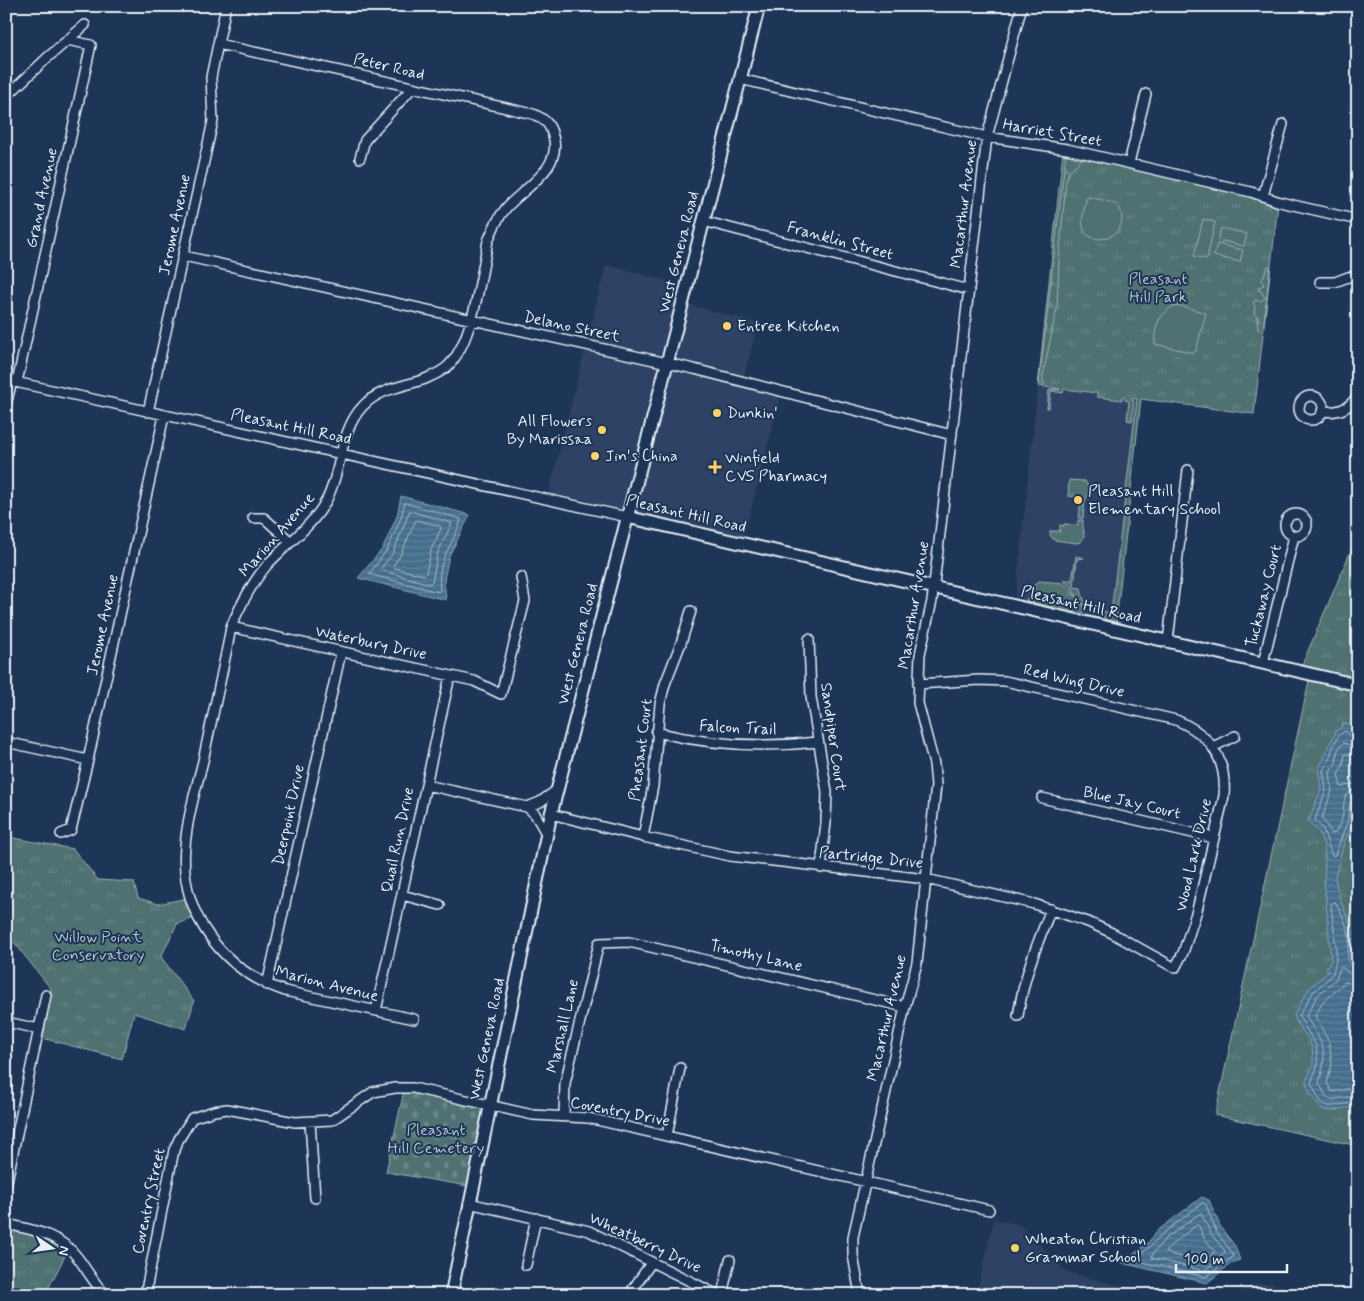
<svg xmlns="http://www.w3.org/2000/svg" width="1364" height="1301" font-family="Mynerve,sans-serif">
<defs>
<pattern id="grass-tufts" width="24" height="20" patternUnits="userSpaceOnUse" patternTransform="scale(1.25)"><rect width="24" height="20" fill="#507171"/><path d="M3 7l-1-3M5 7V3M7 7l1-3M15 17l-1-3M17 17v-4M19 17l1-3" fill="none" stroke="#698686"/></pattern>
<pattern id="forest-firs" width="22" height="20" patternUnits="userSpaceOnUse" patternTransform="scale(1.25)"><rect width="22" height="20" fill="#507171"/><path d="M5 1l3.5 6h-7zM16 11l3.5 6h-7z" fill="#698686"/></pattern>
<pattern id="cemetery-stones" width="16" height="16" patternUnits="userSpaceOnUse" patternTransform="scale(1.25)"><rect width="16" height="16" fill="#507171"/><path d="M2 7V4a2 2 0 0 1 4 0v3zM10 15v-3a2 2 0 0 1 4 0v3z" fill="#698686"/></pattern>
<pattern id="water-rules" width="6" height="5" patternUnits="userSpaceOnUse" patternTransform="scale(1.25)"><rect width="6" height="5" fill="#456e8d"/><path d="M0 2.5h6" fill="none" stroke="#60839e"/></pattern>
</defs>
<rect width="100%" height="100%" fill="#1d3557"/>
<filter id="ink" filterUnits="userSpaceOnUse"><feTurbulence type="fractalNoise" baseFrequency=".02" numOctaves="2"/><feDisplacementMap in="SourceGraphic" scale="10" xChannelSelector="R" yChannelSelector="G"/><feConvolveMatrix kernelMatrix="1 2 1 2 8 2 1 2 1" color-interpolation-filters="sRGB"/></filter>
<g filter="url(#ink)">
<path fill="#2e4265" d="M606,265L684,285L625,516L548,496Z
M685,304L758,323L742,384L781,394L742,544L630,515Z
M1038,386L1141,399L1116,625L1015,601Z
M994,1219L1020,1225L1067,1272L1155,1295H976Z
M1270,1283L1321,1295H1233L1235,1292L1254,1285Z"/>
<path fill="url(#grass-tufts)" stroke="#9cb1b4" d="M1063,151L1278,204L1254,414L1141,399L1116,623L1107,621L1103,617L1102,611L1111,613L1137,399L1131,398L1134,401L1132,421L1127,420L1129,401L1125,400V397H1122V400L1097,397V393L1064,389L1063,393L1051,391L1049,408H1047L1049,390L1060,389L1038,386Z
M1069,480L1085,481L1089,488L1088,495L1085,501L1083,518H1079L1081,497L1068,496Z
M1358,515V679L1301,667L1355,541Z
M1078,520H1083C1082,528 1087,534 1081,542L1076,543L1054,540L1050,535V531H1060V525L1064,526V524L1078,525Z
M1076,556L1084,558L1077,559L1074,587L1081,588L1083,598L1086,602V609L1083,613L1076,614L1029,603V601L1026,600L1035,584L1039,581L1063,583L1068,587L1084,606V604L1078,599L1071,586L1065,582V580H1072Z
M1310,676L1358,687V1146L1215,1115Z
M6,835L8,837L73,849L98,880L134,882L138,898L158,904L188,898L194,918L177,924L161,957L194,1001L186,1029L134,1013L122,1059L42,1038L51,989L6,932Z
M6,1225L38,1233L69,1248L48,1289L31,1295L6,1291Z"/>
<path fill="url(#forest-firs)" stroke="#9cb1b4" d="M1066,152L1083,156V158L1069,171L1066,181L1059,259L1057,308L1043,375V381L1045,384H1039Z
M1268,266H1270L1263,330L1258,329L1257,317L1254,314L1255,307L1253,303L1255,300L1261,301L1265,298L1261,291L1258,290L1259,287L1264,285L1262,280Z"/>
<path fill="url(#cemetery-stones)" stroke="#9cb1b4" d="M404,1091L485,1107L468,1186L386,1172Z"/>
<path fill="#507171" stroke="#9cb1b4" d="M1089,197C1097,199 1112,201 1118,206C1121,209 1121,213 1122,217C1123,241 1086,247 1083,226C1081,218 1085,207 1086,199Z
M1203,219L1215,222L1207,259L1194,256Z
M1221,228L1247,234L1244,246L1218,240Z
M1217,244L1243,250L1240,262L1214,256Z
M1181,306L1206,313L1196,351L1193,353L1155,344C1153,329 1159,315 1172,307Z"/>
<path fill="url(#water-rules)" stroke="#86a2b8" d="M401,496L470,515L449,556L444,580L446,600L358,578L383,548L397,516Z
M1343,723L1351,725V728L1358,741V795L1354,808L1353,823L1344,842L1335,877L1339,896L1353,932V958L1358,968V1110C1347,1103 1336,1114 1324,1110C1318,1108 1306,1088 1306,1082C1307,1078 1310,1073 1312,1068C1314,1062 1313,1052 1311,1045C1307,1034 1297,1027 1294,1015L1309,988L1327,973L1328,971L1326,969L1331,960L1324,879L1325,857L1324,846L1319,832L1309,822L1310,817L1321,789L1318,768C1327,757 1327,746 1335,734V731L1341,728Z
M1202,1197L1209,1200L1221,1228L1235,1246L1240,1260L1232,1263L1207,1283L1122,1263L1147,1244L1157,1231Z"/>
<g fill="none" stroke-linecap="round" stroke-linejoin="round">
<path stroke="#a7bdcd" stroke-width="1" d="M405,503L461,519C454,546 436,558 440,590L438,592L369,574L387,550L401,518Z
M410,511L452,523L438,552L432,582L430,584L380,570L393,553Z
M417,520L440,526L441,529L431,550L426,573L424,575L395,568L393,566L400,556L415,522Z
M1358,741L1352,740L1346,731C1332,735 1332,760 1323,770L1326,790L1315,820L1323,829L1332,856L1335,855L1348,820L1349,807L1353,797L1358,796
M1358,747L1343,743L1338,750L1336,763L1330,772L1332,791L1322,818L1332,834L1335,833C1338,828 1341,823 1342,818C1346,807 1339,791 1358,790
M1358,755L1345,754L1343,765L1338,775L1341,787L1358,783
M1358,970C1342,969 1350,947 1349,936C1347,925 1341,912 1336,903L1333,902L1331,905L1336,947V960L1333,973L1327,980L1313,992L1299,1016L1316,1046L1318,1064L1311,1083C1315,1090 1317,1096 1321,1102C1329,1112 1347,1100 1358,1104
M1358,977L1350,975L1344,968H1340L1336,979L1317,996L1306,1016C1323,1046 1329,1048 1319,1083L1327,1098C1335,1102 1347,1095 1358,1097
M1358,984L1344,982L1337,990L1323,1002L1315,1016L1329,1042L1332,1064L1327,1083L1332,1092L1346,1089H1358
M1203,1203L1206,1205L1216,1231L1233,1254V1257L1206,1277L1138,1261L1137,1257L1150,1247L1161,1235Z
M1201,1213L1211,1234L1225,1251L1224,1254L1204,1271L1152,1258V1255L1165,1239Z
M1197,1225L1199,1226L1204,1238L1214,1250V1253L1202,1262L1166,1253V1251L1171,1245Z"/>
<path stroke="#86a2b8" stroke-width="2.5" d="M1355,649L1358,644"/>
<defs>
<path id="street" d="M218,44L533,114C545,119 550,124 553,136C563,168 524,188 507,207C498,217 493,229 488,241C481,275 473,342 448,366C442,372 432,376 425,379C403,387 380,388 363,406C339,431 342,472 326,501C312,527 287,543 267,565C251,584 241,604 231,627C223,672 212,717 203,761C196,789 187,818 185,847C179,913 223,971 285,991L414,1019
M740,79L987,137L1067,149L1251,192L1280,202L1358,220
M6,97L47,58L85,25
M360,158L365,140L413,87
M1129,163L1146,94
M1263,196L1283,124
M703,221L969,290
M184,256L694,369L952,435
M1320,282H1335L1348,277L1358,276
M6,380L627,517
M17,382L91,45L67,40
M1299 408a12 12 0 1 1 24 0a12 12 0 1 1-24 0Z
M6,405L12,381
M1322,411C1339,413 1348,409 1358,396
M148,412L213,121L211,77L226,6
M1285 525a11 11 0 1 1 22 0a11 11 0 1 1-22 0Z
M253,518H264L291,542
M231,627L474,681L501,694L525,601L521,577
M809,639L811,697L827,792L826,822L821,868
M1168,641L1188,470
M1263,663L1294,536
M656,732C709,745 764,748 818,742
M6,742L88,760
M1213,747L1235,736
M426,785L527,807L535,814L547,835
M1042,798L1214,838
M527,807L540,802L557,790
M551,814L643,837L730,856L926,879L1034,904L1088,922L1112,933L1175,968L1183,953L1197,910L1224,796C1227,758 1210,734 1176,720L1005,681L979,680L918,684
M61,834L71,830L88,760L164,416
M643,837L653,786L660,704L665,684L681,643L691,611
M402,895L440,905
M267,985L341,652
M376,1011L450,676
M1018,1016C1024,975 1036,947 1051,909
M6,1022L39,1029
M564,1116L565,1083L599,943L629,942L905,1007
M310,1122L315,1198
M667,1136L680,1068
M6,1186L46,995
M469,1203L589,1231L718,1295
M6,1224C33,1230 60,1234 78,1258C87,1270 95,1285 106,1295
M526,1265L536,1218
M633,1289L651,1263
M145,1295L174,1150L179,1139L192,1118L214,1111L227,1109L295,1122L332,1120L373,1092L395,1088H413L533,1115L588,1118L989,1210
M722,1295L730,1260
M860,1295L853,1255V1237L905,1007L917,963L936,785L934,764L918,703L920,654L932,601L987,137L1022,6"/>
<path id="secondary" d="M627,517L1358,685
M451,1295L551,814L759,6"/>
</defs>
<use href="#street" stroke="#e8f1f8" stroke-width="12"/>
<use href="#secondary" stroke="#e8f1f8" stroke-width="15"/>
<use href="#street" stroke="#1d3557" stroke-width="9"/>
<use href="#secondary" stroke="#1d3557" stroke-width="11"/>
</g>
</g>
<g fill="#ffd166" stroke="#1d3557" stroke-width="2">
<circle cx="727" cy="326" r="5"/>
<circle cx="717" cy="413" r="5"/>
<circle cx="602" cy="430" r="5"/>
<circle cx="595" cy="456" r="5"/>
<path d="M712.5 459.5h5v5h5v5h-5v5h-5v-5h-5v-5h5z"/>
<circle cx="1078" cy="500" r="5"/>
<circle cx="1015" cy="1248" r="5"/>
</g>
<g text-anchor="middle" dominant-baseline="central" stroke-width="4" stroke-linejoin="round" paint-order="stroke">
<g font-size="16" fill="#e8f1f8" stroke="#1d3557">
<text transform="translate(389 67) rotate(13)">Peter Road</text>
<text transform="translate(1052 133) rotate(10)">Harriet Street</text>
<text transform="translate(42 198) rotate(-78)">Grand Avenue</text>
<text transform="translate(964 204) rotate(-83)">Macarthur Avenue</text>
<text transform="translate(175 225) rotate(-78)">Jerome Avenue</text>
<text transform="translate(840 241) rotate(15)">Franklin Street</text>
<text transform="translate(679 252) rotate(-76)">West Geneva Road</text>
<text transform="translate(572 327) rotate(12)">Delano Street</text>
<text transform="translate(291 427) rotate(12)">Pleasant Hill Road</text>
<text transform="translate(686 514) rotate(13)">Pleasant Hill Road</text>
<text transform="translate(277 535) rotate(-49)">Marion Avenue</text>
<text transform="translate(1264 596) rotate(-76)">Tuckaway Court</text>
<text transform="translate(914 605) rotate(-81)">Macarthur Avenue</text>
<text transform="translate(1081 605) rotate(13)">Pleasant Hill Road</text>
<text transform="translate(103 625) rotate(-78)">Jerome Avenue</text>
<text transform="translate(371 643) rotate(12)">Waterbury Drive</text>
<text transform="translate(578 644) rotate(-76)">West Geneva Road</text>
<text transform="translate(1074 681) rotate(13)">Red Wing Drive</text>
<text transform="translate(738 728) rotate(3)">Falcon Trail</text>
<text transform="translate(833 737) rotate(82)">Sandpiper Court</text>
<text transform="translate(641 750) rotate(-83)">Pheasant Court</text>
<text transform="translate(1132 803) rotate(13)">Blue Jay Court</text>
<text transform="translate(289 815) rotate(-78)">Deerpoint Drive</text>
<text transform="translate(398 840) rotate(-78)">Quail Run Drive</text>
<text transform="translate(1194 855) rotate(-77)">Wood Lark Drive</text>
<text transform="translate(871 858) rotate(6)">Partridge Drive</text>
<text transform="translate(756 956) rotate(13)">Timothy Lane</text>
<text transform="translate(327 984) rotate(14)">Marion Avenue</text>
<text transform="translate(887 1018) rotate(-77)">Macarthur Avenue</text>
<text transform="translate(563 1026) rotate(-77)">Marshall Lane</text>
<text transform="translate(487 1039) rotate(-78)">West Geneva Road</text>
<text transform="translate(620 1112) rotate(11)">Coventry Drive</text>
<text transform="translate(149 1201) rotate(-78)">Coventry Street</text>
<text transform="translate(645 1243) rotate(25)">Wheatberry Drive</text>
</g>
<g font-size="16" fill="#b3c4c9" stroke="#1d3557">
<text x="1158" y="279">Pleasant<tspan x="1158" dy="18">Hill Park</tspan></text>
<text x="98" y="937">Willow Point<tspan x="98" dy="18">Conservatory</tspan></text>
<text x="436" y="1130">Pleasant<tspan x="436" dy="18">Hill Cemetery</tspan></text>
</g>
<g font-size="16" fill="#e8f1f8" stroke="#1d3557" text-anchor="start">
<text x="737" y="326">Entree Kitchen</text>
<text x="727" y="413">Dunkin'</text>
<text x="592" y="421" text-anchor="end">All Flowers<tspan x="592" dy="18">By Marissaa</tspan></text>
<text x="605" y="456">Jin's China</text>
<text x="725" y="458">Winfield<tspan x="725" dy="18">CVS Pharmacy</tspan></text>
<text x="1088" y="491">Pleasant Hill<tspan x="1088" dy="18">Elementary School</tspan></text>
<text x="1025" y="1239">Wheaton Christian<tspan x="1025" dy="18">Grammar School</tspan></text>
</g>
</g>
<rect width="1364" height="1301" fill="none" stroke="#1d3557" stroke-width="25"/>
<rect x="12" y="12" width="1339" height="1276" fill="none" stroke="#e8f1f8" stroke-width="2" filter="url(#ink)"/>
<g transform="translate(52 1248) rotate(103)" stroke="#1d3557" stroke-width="4" paint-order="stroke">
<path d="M0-4L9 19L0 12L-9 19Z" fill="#e8f1f8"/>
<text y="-8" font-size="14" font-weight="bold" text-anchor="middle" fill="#e8f1f8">N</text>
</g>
<path d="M1176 1264v8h111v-8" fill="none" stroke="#e8f1f8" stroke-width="2.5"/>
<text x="1184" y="1264" font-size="15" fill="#e8f1f8" stroke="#1d3557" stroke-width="4" paint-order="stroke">100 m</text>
</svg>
